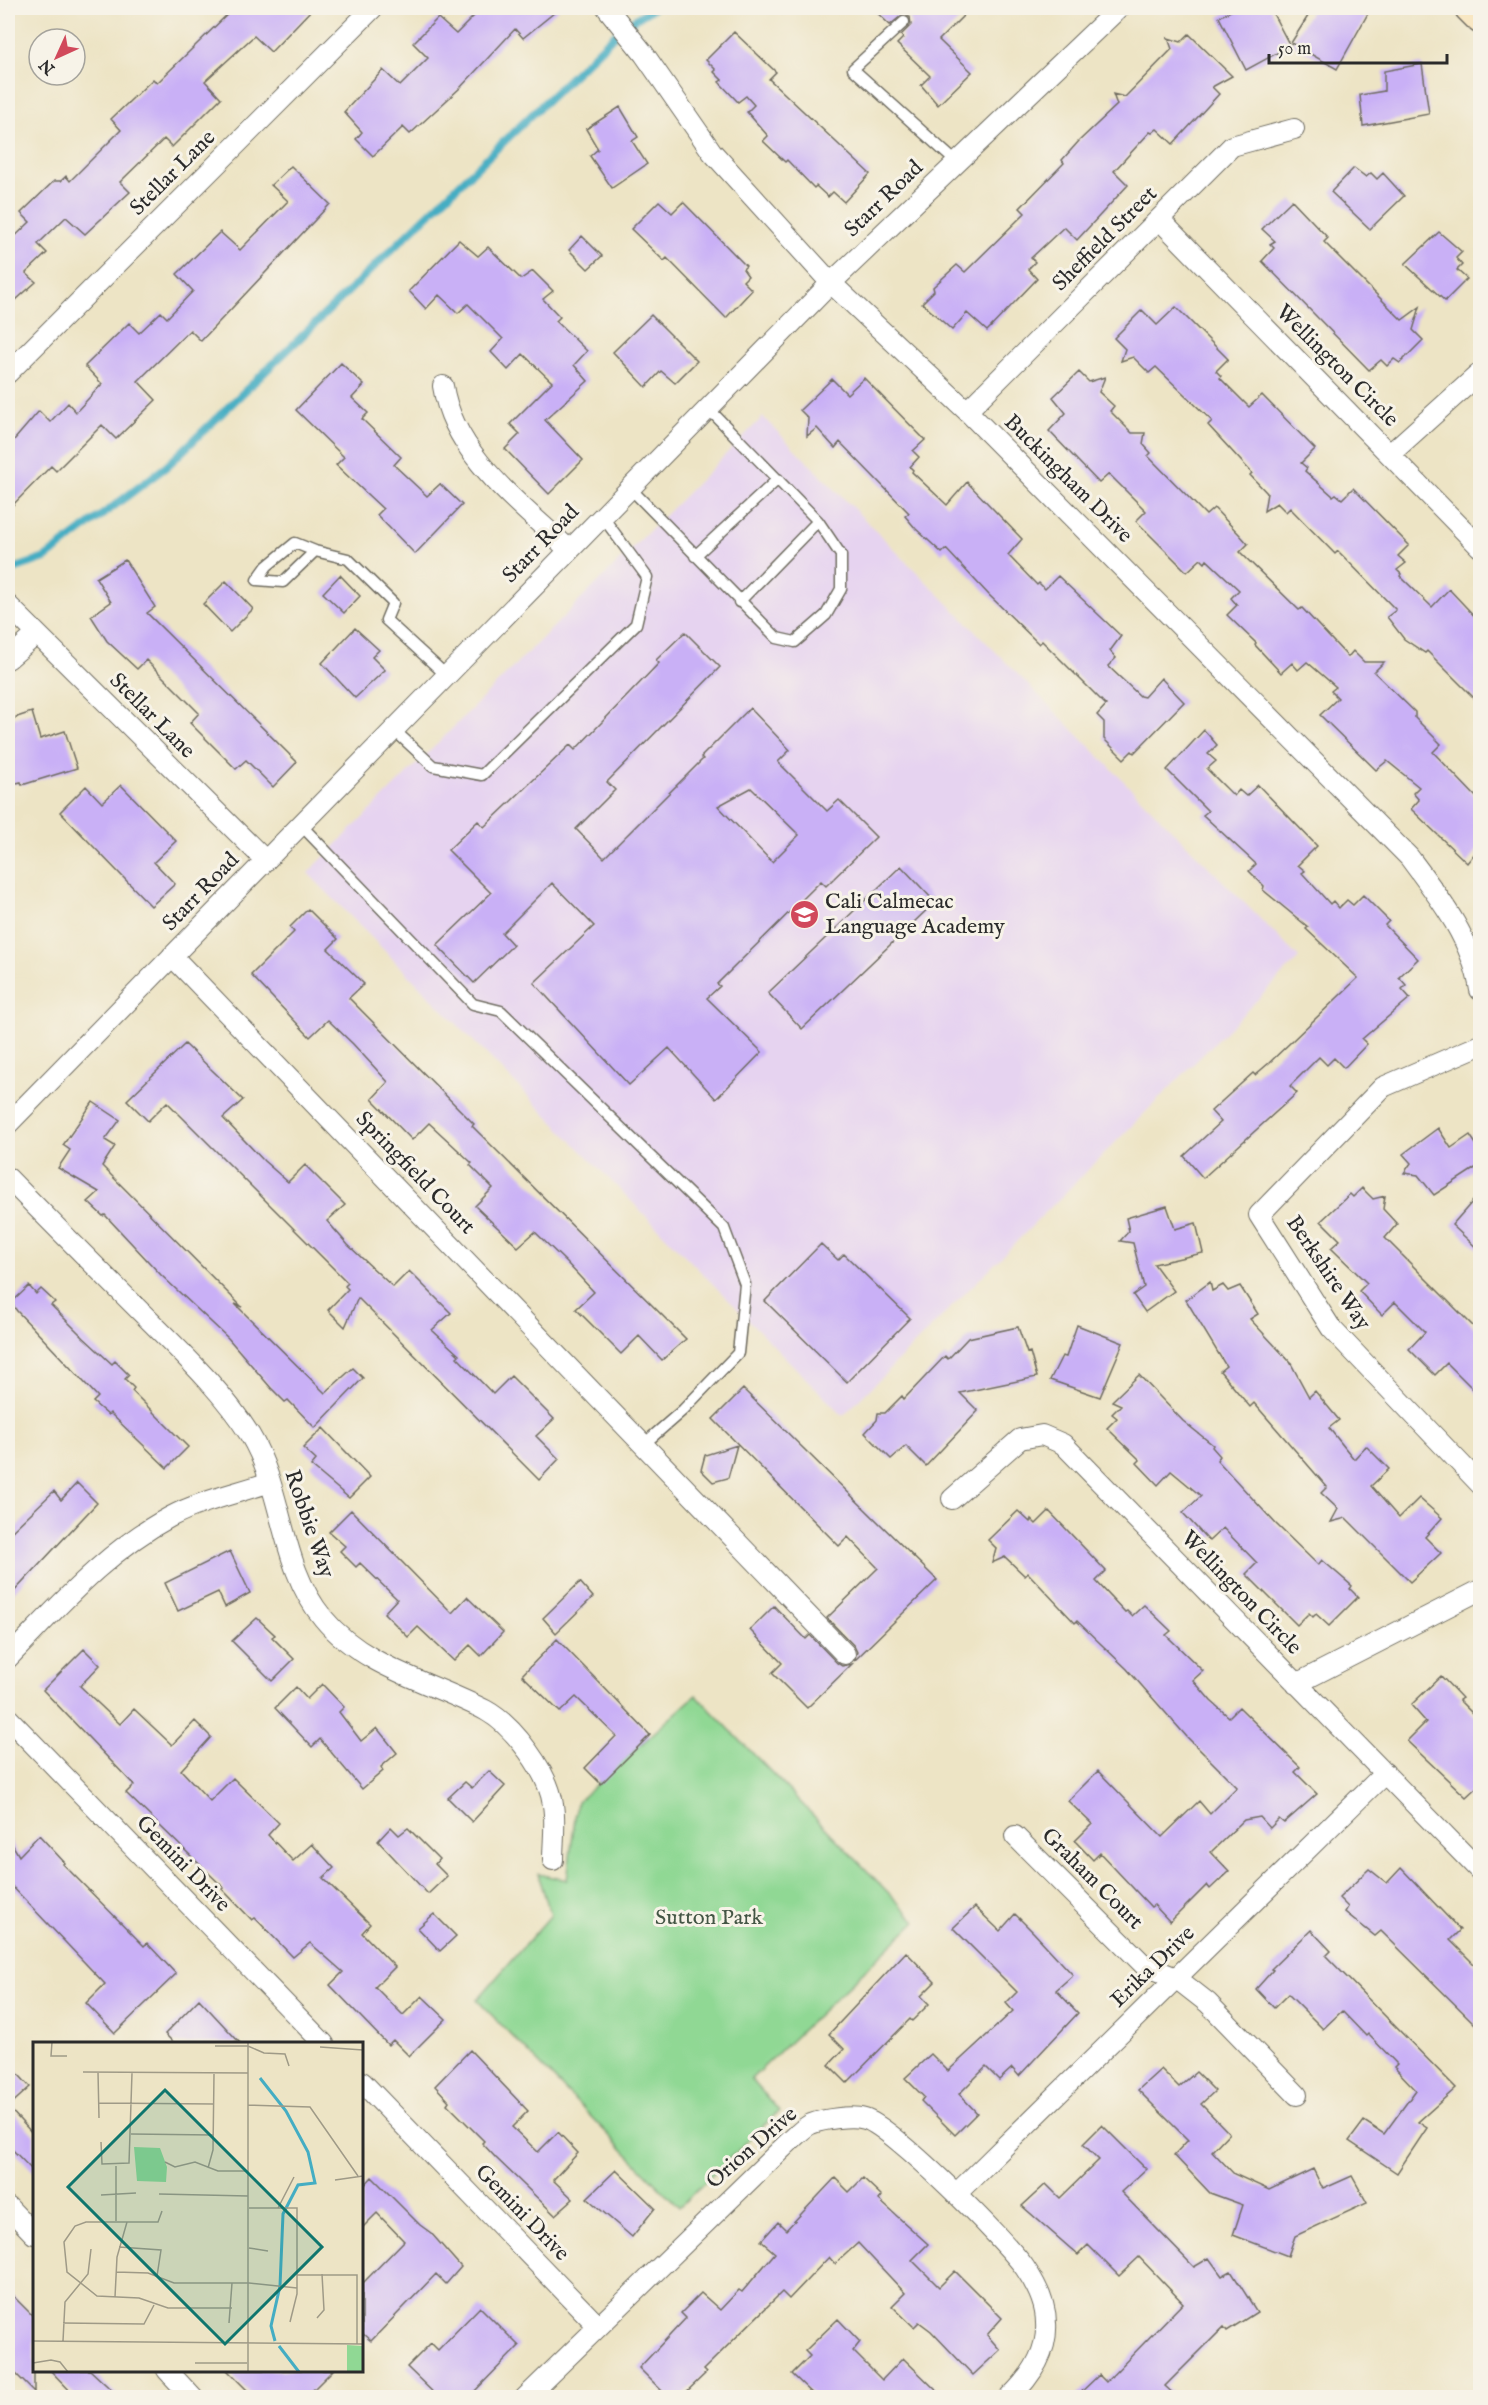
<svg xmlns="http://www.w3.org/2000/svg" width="1488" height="2405" font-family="'IM FELL English',serif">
<rect width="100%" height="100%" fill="#f7f3e8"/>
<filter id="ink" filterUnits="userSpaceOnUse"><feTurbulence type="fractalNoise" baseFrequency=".0167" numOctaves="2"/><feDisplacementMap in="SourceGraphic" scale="12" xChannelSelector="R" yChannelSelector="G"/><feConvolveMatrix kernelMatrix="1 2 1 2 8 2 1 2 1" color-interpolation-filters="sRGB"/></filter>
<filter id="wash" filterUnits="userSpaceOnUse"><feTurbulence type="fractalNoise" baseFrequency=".008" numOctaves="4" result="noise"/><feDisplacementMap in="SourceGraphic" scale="24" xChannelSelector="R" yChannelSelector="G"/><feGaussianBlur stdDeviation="1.35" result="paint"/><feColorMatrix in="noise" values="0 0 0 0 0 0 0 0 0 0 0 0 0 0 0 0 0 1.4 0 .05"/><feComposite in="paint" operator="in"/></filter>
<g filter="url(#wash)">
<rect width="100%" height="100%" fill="#ede4c5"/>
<path fill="#e6d3f0" d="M763,417L1299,958L843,1416L308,873Z"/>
<path fill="#90d894" stroke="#5e8260" stroke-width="1.5" d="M696,1695L916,1921L751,2079L779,2111L679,2207L477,2000L551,1915L538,1874L567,1880L577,1802Z"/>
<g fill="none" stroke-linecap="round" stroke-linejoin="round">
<path stroke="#44adc3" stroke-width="8" d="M8,571L45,558L167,466L623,27L653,8"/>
</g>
<g id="blocks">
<path fill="#c9b0f6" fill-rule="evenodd" d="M234,8H313L271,52L254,36L205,81L221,98L172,147L164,139L120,182L130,192L85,234L66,217L38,244L47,253L26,273L36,282L8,307V243L30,222L21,213L54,181H61L66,176L70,181L121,130L111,119L153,79L157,83Z
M482,8H560L523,38L515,29L460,88L410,134L403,127L373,156L356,139L362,132L344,112L383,70L400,86L428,58L413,43L438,18L456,34Z
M872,8H971L939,40L972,72L938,105L921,85L930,76L897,44L903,38L901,35L911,25L910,17L902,15L890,25Z
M1236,8H1270L1290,46L1246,70L1219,17Z
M1313,8H1371L1337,69L1291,43Z
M734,32L776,72L769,79L870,174L844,202L833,192L828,197L816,186L814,188L787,160L785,162L763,141L768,136L747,112L754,105L746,96L738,102L719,82L722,80L714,72L716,70L706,60Z
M1189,34L1232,76L1212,87L1219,94L1173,144L1157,129L1152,133L1150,132L1114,171L1128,185L1077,240L1064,227L1031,258L1035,262L1028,269L1037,279L987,331L967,313L952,330L922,303L934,291L933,287L957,265L965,272L1025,213L1020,208L1064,163L1062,160L1079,141L1117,105L1113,94L1125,97L1172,49L1168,38L1181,42Z
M1422,64L1429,114L1363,126L1360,95L1384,91V71Z
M620,107L638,137L632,141L647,164L612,188L590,156L598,149L586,129Z
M291,166L330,204L201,341L190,330L138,381L156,400L116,439L102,425L56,471L51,466L8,510V447L39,411L50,422L68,403L76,412L102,384L85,366L129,323L139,333L161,312L167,318L193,291L177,274L220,232L240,250L288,201L271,185Z
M1354,168L1366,177L1371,173L1377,179L1383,173L1404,196L1370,229L1331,192Z
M1292,200L1328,238L1324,242L1402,320L1420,307L1413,330L1423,340L1400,363L1394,359L1387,366L1381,360L1369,370L1262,261L1274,248L1270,244L1275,241L1262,229Z
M659,201L672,213L683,202L746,266L743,269L748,276L743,281L752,290L726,318L667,258L664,261L631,229Z
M1439,232L1462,252L1456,258L1462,265L1457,270L1467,279L1445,301L1405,264Z
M582,236L602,256L588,269L569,250Z
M459,240L478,256L488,247L521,279L533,271L553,291L543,299L560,317L556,321L587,351L574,365L588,381L545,420L583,460L549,494L505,449L520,434L510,424L552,382L523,354L508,370L491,352L503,339L468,304L458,313L439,295L426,309L409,291Z
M1176,307L1228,359L1216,371L1221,376L1220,378L1249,407L1262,395L1315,449L1301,463L1307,468L1305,471L1333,496L1336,494L1342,499L1353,488L1409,545L1398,556L1406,563L1397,570L1401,574L1400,576L1432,607L1449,589L1480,622V704L1427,651L1425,653L1404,639L1387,617L1396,610L1338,551L1335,554L1290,508L1286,512L1277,503L1264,511L1267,493L1250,475L1252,473L1208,425L1212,421L1156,367L1149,373L1133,357L1121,361L1125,349L1114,338L1142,310L1157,325Z
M651,315L697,361L675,383L661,371L646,387L613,352Z
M341,363L364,385L352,398L368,413L362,419L401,457L394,465L427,496L440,484L462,505L415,554L377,515L383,509L336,465L344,457L296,410Z
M1079,372L1089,382L1105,377L1099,392L1114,406L1110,411L1132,433H1145L1143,444L1151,453L1148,456L1206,515L1214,508L1240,535L1248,544L1240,552L1299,610L1302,608L1348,657L1353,651L1364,662H1384L1374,672L1415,712V718L1441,744L1433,752L1480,801V847L1467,863L1411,809L1419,800L1413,793L1419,787L1387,761L1376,770L1320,715L1338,698L1331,691L1336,687L1307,662L1298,670L1292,663L1281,673L1255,645L1256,643L1227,615L1237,605L1231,598L1239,590L1207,560L1205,563L1201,559L1187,572L1136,521L1146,511L1109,474L1099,483L1049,431L1066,413L1053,397Z
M864,378L925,440L913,451L919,457L910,467L913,470L912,472L947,505L967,482L1022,539L1008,555L1037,585L1039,583L1045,589L1058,576L1121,636L1110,651L1116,658L1108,666L1140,696L1144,697L1161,678L1184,702L1134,753L1132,751L1124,759L1104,739V722L1097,715L1106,705L1042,641L1039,644L989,595L946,549L942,553L916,529L905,516L909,513L840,442L835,448L817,428L807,436L808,418L800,410L832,379L847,394Z
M125,560L155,607L147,613L297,762L273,787L246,760L236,769L190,723L199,713L146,660L137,669L107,641L91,616L111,602L96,578Z
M340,575L360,596L344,613L323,593Z
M226,581L253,609L230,632L203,604Z
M355,628L379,650L372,657L385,670L355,698L322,663Z
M685,632L720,667L607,782L615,790L576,829L604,858L703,759L701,757L750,708L790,750L778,762L827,811L839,800L876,837L826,886L821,881L717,984L720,986L707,998L762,1052L716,1099L669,1048L629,1085L534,983L594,926L552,883L502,933L513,945L474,983L437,945L491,893L448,850L478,821L484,827L570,745L575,750L659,663L656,660ZM751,788L799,835L772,862L718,806Z
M32,712L40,739L65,731L77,768L22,785L21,782L8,785V720Z
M1204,730L1217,745L1208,754L1216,761L1207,769L1234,796L1239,790L1246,796L1258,785L1317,846L1298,865L1305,871L1302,873L1330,904L1333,901L1339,908L1347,900L1353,905L1363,895L1389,921L1385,925L1418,959L1399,977L1406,985L1402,989L1410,998L1362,1039L1367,1044L1344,1068L1334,1058L1327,1065L1319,1057L1290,1086L1297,1093L1203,1178L1184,1156L1221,1122L1211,1111L1253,1073L1255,1075L1269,1063L1358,978L1306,929L1308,927L1263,890L1264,886L1249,871L1256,864L1203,815L1208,811L1167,770Z
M121,785L176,841L154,862L175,884L151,906L60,812L86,786L102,803Z
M901,866L935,902L802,1029L768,993Z
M308,909L338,939L328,949L364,984L349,998L474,1124L472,1126L686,1339L662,1360L639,1336L621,1354L576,1309L594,1292L567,1263L535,1232L518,1247L475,1206L493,1188L470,1165L472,1163L429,1123L412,1140L372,1099L388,1082L353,1044L328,1020L310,1037L251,975L294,932L290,927Z
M185,1044L243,1100L223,1118L264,1161L288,1182L305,1165L345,1205L327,1221L348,1245L393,1287L409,1271L451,1313L432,1330L459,1355L457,1357L493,1394L511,1376L554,1419L536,1436L559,1459L539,1480L358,1298L345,1327L328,1310L348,1289L345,1286L348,1283L167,1102L148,1121L127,1100Z
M93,1102L120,1120L105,1140L115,1146L102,1166L242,1307L235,1304L325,1393L353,1368L363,1378L315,1428L288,1400L285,1402L271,1388L228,1338L161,1275L105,1215L103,1216L88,1202L99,1192L58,1168L70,1150L63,1145Z
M1438,1128L1451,1148L1470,1135L1480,1150V1165L1434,1195L1418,1175L1404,1173L1411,1163L1403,1154Z
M1362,1188L1373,1199L1385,1196L1383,1209L1397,1224L1385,1238L1480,1333V1396L1447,1363L1435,1375L1409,1349L1425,1332L1395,1302L1382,1315L1359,1291L1367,1283L1331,1248L1340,1240L1321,1221L1350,1194L1353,1197Z
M1480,1193V1251L1452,1225Z
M1167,1206L1175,1229L1196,1223L1203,1253L1154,1264L1174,1291L1145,1312L1133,1295L1144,1287L1133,1243L1120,1241L1129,1231L1126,1218Z
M821,1244L838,1260L844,1254L910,1318L847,1382L765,1301Z
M1210,1282L1212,1291L1223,1285L1228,1291L1240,1286L1258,1314L1250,1319L1290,1362L1309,1397L1315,1391L1339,1420L1329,1428L1354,1459L1366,1446L1389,1469L1371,1486L1399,1518L1419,1498L1442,1518L1425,1537L1441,1553L1410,1582L1346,1518L1331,1522L1338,1509L1321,1493L1327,1487L1254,1403L1250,1407L1220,1371L1226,1366L1186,1300Z
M29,1286L36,1294L41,1289L55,1302L51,1305L84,1338L112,1364L115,1361L129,1375L125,1379L134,1388L132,1391L188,1447L167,1468L110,1413L108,1415L93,1402L98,1397L17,1311L11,1303Z
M1077,1325L1123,1343L1100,1397L1050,1380L1062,1356L1066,1357Z
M1018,1327L1027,1353L1030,1352L1037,1377L960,1393L978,1411L926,1466L906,1446L891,1459L865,1433L877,1420L878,1413H885L902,1396L904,1399L945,1356L948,1359L968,1338Z
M1139,1375L1183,1421L1213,1445L1212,1447L1220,1456L1217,1460L1276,1524L1318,1565L1322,1560L1352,1586L1350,1589L1358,1597L1329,1626L1316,1614L1313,1617L1309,1613L1297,1625L1246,1574L1257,1563L1223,1528L1209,1541L1183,1513L1201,1496L1171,1471L1158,1485L1137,1463L1140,1460L1107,1428L1117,1418L1112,1414L1121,1405L1112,1401Z
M743,1389L937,1580L854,1661L857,1652L854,1646L827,1618L878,1568L848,1537L839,1546L713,1419Z
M323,1428L370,1477L349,1498L311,1466L316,1460L303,1448Z
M737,1445L728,1478L713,1482L701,1470L705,1455Z
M77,1483L97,1503L8,1598V1535L54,1491L61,1500Z
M351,1510L452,1613L467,1597L503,1632L481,1656L470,1645L454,1661L418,1627L408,1637L384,1613L397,1599L360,1563L356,1567L340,1551L345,1546L329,1532Z
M1018,1511L1030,1522L1031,1519L1036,1524L1049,1511L1106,1571L1096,1581L1125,1612L1127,1611L1132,1616L1144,1605L1171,1631L1166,1635L1203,1671L1193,1680L1211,1701L1229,1717L1239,1707L1300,1767L1295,1772L1317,1794L1284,1823L1279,1819L1270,1828L1260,1817L1244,1820L1211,1852L1229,1871L1210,1889L1207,1885L1170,1922L1154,1905L1151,1907L1100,1853L1093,1860L1075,1841L1092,1824L1068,1801L1098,1771L1162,1837L1199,1801L1210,1814L1237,1787L1187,1737L1127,1669L1077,1621L1075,1623L1028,1573L1025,1576L1005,1557L992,1563L996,1548L988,1540Z
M230,1551L250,1593L225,1607L218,1592L178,1611L165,1583Z
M580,1582L593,1597L556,1633L543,1618Z
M774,1606L806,1639L810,1635L837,1663L842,1666L852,1664L807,1708L772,1673L782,1663L750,1630Z
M257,1618L275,1635L272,1637L294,1659L272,1681L232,1641Z
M557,1639L650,1735L601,1784L585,1768L616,1736L576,1697L560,1712L522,1675Z
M84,1649L100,1665L80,1686L120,1724L134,1709L172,1745L195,1721L211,1737L181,1770L210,1801L233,1778L279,1823L268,1835L293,1861L312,1844L334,1868L323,1878L370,1924L362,1933L395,1967L375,1987L403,2015L422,1996L446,2019L409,2056L393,2040L388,2045L330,1985L343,1972L310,1943L293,1957L255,1918L252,1920L222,1889L224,1888L126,1793L134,1785L43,1690Z
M1441,1676L1462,1698L1459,1700L1480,1721V1784L1466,1797L1407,1741L1426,1722L1411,1705Z
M322,1684L344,1707L339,1712L361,1741L377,1728L397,1753L381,1767L383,1771L362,1789L320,1739L312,1747L275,1708L296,1687L307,1699Z
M489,1771L505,1786L472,1822L448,1798L465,1782L472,1788Z
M391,1827L399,1835L408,1828L439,1859L435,1864L447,1876L428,1894L378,1841Z
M39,1835L65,1863L63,1864L144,1946L147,1943L176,1974L115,2033L86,2003L105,1984L8,1882V1837L19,1856Z
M1401,1868L1460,1930L1450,1940L1480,1970V2029L1381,1931L1375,1936L1345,1912L1348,1907L1339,1898L1369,1869L1387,1883Z
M975,1907L1000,1931L1015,1914L1034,1933L1073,1975L1056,1990L1078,2013L1019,2076L1012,2068L999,2080L986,2067L959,2094L977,2113L955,2135L921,2101L924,2097L905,2078L931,2054L948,2071L1013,2011L1006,2003L1017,1992L953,1928Z
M434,1914L456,1936L440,1951L418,1928Z
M1311,1930L1331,1951L1326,1956L1456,2088L1418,2122L1427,2128L1397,2173L1349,2141L1364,2121L1384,2134L1416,2090L1394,2067L1397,2064L1368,2034L1366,2036L1342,2011L1323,2029L1288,1994L1274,2008L1256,1989L1273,1970L1271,1969Z
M906,1952L935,1982L921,1996L929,2004L912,2021L910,2019L847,2083L829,2065L844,2049L829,2034Z
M199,1999L240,2043H174L165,2034Z
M470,2050L528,2111L512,2127L538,2152L558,2132L578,2153L553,2180L573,2199L555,2215L496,2158L482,2143L484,2141L447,2104L449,2101L435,2086Z
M8,2063L30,2087L8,2107L34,2135V2172L8,2145Z
M1161,2069L1179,2087L1196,2072L1215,2091L1201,2104L1229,2133L1212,2151L1234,2174L1269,2190L1313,2169L1323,2189L1352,2176L1367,2203L1295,2236L1288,2256L1233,2235L1243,2205L1210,2193L1174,2155L1188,2140L1138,2090Z
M1102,2125L1146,2169L1121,2192L1194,2267L1209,2258L1222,2276L1231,2271L1257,2312L1227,2331L1224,2327L1165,2386L1177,2397H1076L1099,2375L1106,2382L1183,2303L1139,2257L1119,2276L1088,2245L1078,2255L1022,2206L1046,2184L1060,2198L1099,2160L1083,2144Z
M616,2170L655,2208L632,2237L587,2198Z
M372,2177L420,2225L431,2233L461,2267L446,2284L436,2274L371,2341L362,2333V2284L404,2241L377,2213L362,2228V2188Z
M835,2178L849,2192L863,2178L882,2196L879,2200L928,2244L912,2260L939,2287L955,2271L1002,2318L987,2335L1000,2350L973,2375L931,2331L919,2322L914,2327L892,2306L905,2293L858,2243L835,2264L829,2257L789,2299L782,2292L703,2370L706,2373L681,2397H668L639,2368L686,2318L681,2313L701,2293L720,2310L739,2290L742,2292L775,2253L761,2241L778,2222L786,2230Z
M8,2291L34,2317V2392L8,2366Z
M480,2307L519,2346L469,2397H438L407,2367L431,2343L438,2350Z
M838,2319L860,2342L853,2351L882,2380L903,2358L943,2397H816L792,2374L810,2356L805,2351Z
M50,2370H90L119,2397H76Z
M227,2370H333L306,2397H254Z"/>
</g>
</g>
<g filter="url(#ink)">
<use href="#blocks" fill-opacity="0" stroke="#6f6c61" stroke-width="1.5"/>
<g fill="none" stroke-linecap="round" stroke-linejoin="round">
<defs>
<path id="lane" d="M904,22L853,69L956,162
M630,488L777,638L795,642L826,615L841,589V555L818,521L707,407
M315,551L295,543L267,566L257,580L283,582L315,551L348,559L393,603L386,620L446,675
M695,556L778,479
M739,602L818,521
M393,729L433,766L482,775L636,624L647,577L602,516
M300,824L473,1004L501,1011L724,1228L745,1284L738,1353L683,1410L644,1444"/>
<path id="street" d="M607,8L644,54L712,152L831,283L967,411L1409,857C1439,897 1472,939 1480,990
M1159,219L1480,547
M8,373L373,8
M443,386C454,456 520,503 569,550
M967,411L1232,146L1294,129
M1390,454L1480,373
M8,605L265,860
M8,659L36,635
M172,956L845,1654
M1480,1045L1383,1087L1259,1215L1331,1328L1480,1484
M8,1124L831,283L1119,8
M8,1178C53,1224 98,1269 144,1315C182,1353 221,1389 250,1435C284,1491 280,1567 323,1618C363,1667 431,1682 485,1710C513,1725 549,1773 553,1805C556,1822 553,1842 553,1860
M952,1499L1020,1439L1042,1435L1063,1444L1480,1871
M8,1658C58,1607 106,1551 170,1517C200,1501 238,1493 270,1482
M1296,1684L1480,1590
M8,1718L324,2044
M1015,1836L1144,1965L1176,1978L1208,2003L1297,2095
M362,2082L598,2326
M956,2194L1385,1773
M8,2207L34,2234
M167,2370L193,2398
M525,2398L790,2141C796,2136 804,2127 811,2124C824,2119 851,2115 865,2119C893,2127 1006,2241 1025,2268C1036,2284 1046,2303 1046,2323C1048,2353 1030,2378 1009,2398"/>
<path id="secondary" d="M1469,8L1480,19"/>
</defs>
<use href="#lane" stroke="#6f6c61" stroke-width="13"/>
<use href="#street" stroke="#6f6c61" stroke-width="22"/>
<use href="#secondary" stroke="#6f6c61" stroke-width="31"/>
<use href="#lane" stroke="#fff" stroke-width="10"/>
<use href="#street" stroke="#fff" stroke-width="20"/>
<use href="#secondary" stroke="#f8e7c3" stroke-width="28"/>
</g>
</g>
<defs>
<symbol id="school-disc" viewBox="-11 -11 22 22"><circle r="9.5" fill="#d1495b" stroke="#f7f3e8"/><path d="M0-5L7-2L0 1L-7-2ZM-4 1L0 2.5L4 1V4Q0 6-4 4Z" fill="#fff"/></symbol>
</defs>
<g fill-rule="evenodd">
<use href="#school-disc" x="788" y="898" width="33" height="33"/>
</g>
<g text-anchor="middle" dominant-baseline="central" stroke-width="6" stroke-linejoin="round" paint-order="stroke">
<g font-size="22" fill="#2b2b2b" stroke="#f7f3e8">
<text transform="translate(173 173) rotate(-45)">Stellar Lane</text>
<text transform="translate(884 199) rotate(-44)">Starr Road</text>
<text transform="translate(1105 239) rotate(-45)">Sheffield Street</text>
<text transform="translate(1337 366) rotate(45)">Wellington Circle</text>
<text transform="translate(1068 479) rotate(45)">Buckingham Drive</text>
<text transform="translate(541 544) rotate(-46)">Starr Road</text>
<text transform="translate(152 716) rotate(45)">Stellar Lane</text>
<text transform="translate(201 892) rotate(-46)">Starr Road</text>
<text transform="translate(415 1173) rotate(46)">Springfield Court</text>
<text transform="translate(1328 1273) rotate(56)">Berkshire Way</text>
<text transform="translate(309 1524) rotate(71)">Robbie Way</text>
<text transform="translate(1241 1593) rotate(46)">Wellington Circle</text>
<text transform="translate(183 1864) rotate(46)">Gemini Drive</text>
<text transform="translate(1092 1879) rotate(45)">Graham Court</text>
<text transform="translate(1153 1967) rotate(-44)">Erika Drive</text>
<text transform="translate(752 2148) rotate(-41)">Orion Drive</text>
<text transform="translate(522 2213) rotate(46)">Gemini Drive</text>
</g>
<g font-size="22" fill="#2b2b2b" stroke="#f7f3e8" text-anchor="start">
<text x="825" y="902">Cali Calmecac<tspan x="825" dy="25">Language Academy</tspan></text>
</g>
<g font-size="22" fill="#445645" stroke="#f7f3e8">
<text x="709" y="1918">Sutton Park</text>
</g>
</g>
<g transform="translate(33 2042)">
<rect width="330" height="330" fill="#ede4c5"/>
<path d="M101,105L127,106L134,125L133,140L104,139ZM314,303L330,304V330H314Z" fill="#90d894"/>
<path fill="none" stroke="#44adc3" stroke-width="3" d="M227,36L253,69L275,110L282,141L265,143L250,172L247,244L238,284L242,299M246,304L266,330"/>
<path fill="none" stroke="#9f9a87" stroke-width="1.5" d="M19,0L18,14H34M215,0V330M182,4H215L231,11L252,12L256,24M287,5L330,8M50,30L215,31M65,30L66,76M66,61L181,62M215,63L277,65L325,134M98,92L180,93M68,100L69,122L96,121L99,31M132,120L142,125L162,120L185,129H215M175,126L180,108L181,32M302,138L330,134M126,152L215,154M68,153L103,151M216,166H264V252L257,280M245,166L261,135M129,169L125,180H53L42,184L31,200L34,230L64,254L106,256L135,266H199M83,179V124M86,205L128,208L124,234M216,206L235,209M83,230L115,231L141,241H216L264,246M264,233H324V302M82,255L84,215L94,180M284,276L291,268L289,232M30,281L111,282L121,263M196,281L199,241M0,299L330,302M30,299L32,260L55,232L58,207M0,321L18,318L27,320L35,330M162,321H214"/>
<path fill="#0f766e" fill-opacity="0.15" stroke="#0f766e" stroke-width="3" d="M132,48L289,205L192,302L35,145Z"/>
<rect width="330" height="330" fill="none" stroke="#2b2b2b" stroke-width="3"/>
</g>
<rect width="1488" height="2405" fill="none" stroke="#f7f3e8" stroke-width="30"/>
<g transform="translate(57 57) rotate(225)"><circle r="28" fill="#f7f3e8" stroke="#a5a39c" stroke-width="1.5"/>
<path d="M0-4.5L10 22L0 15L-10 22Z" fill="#d1495b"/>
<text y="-9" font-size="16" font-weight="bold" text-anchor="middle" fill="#2b2b2b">N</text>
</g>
<path d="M1269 54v9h178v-9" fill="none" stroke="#2b2b2b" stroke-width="3"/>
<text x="1278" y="54" font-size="18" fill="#2b2b2b" stroke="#f7f3e8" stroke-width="4.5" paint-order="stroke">50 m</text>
</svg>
